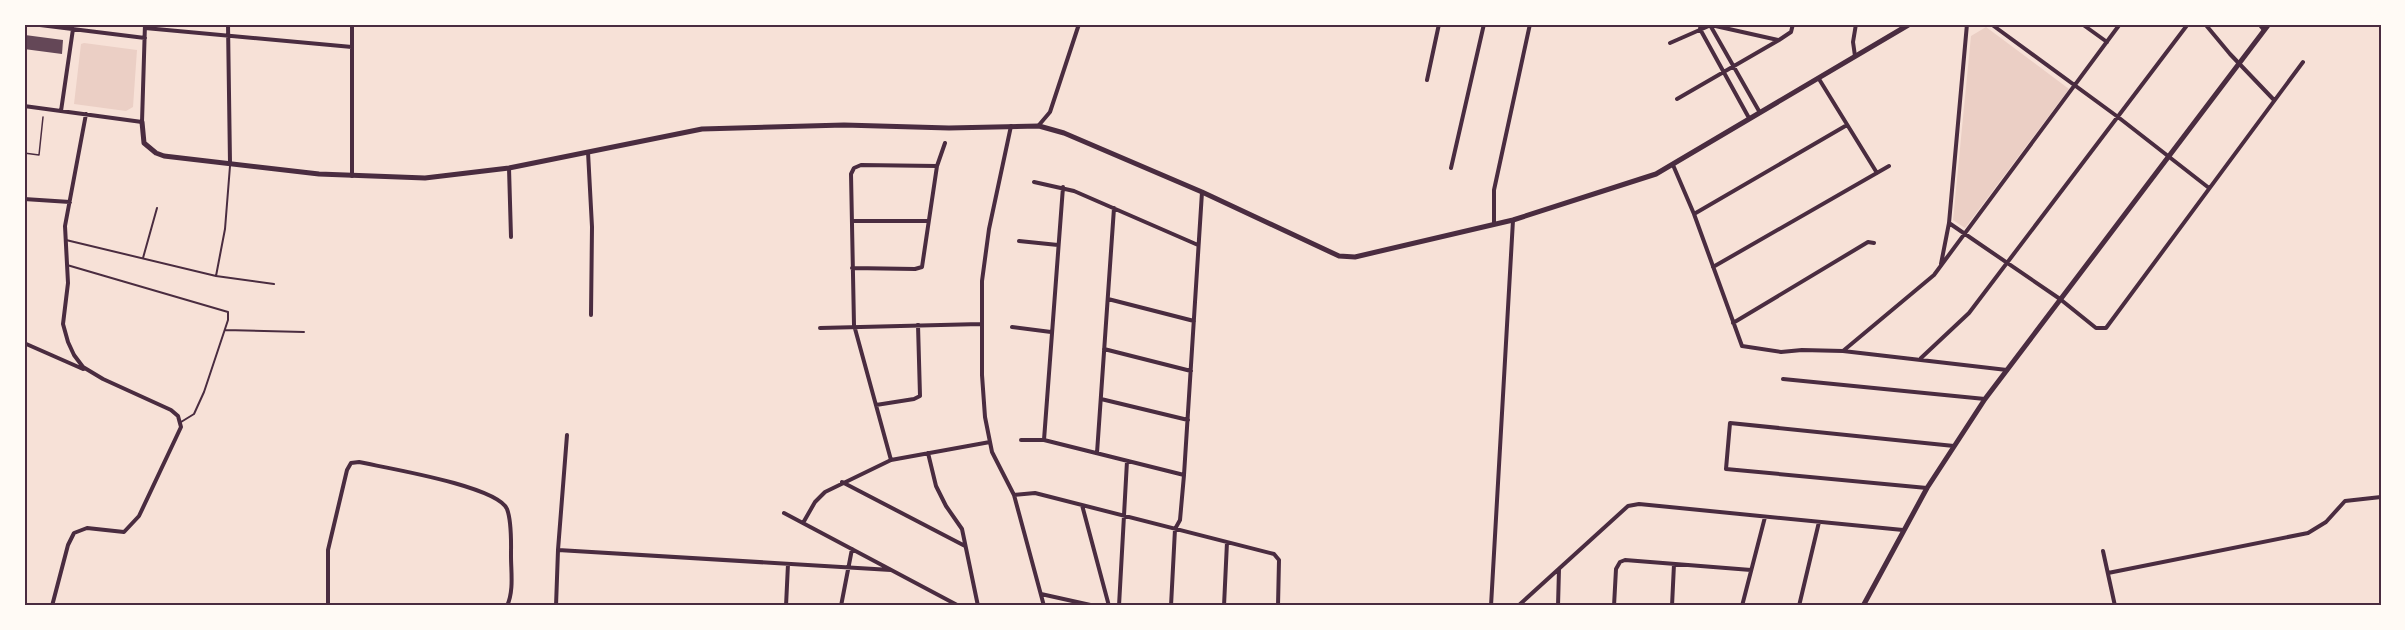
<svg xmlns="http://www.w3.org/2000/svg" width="2405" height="630" font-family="Overpass,sans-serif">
<rect width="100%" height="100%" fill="#f7e1d7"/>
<path fill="#ebcfc5" d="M1986,27L2069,89L1965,228L1953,220L1971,36Z
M84,43L137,50L133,107L126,111L74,104L81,44Z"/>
<path fill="#644757" d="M25,35L63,40L62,54L24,49Z"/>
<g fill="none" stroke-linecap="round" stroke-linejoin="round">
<path stroke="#4a2c40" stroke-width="1.5" d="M24,153L39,155L43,117"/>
<path stroke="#4a2c40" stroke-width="2" d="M66,240L216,276L274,284
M143,258L157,208
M67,265L228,312V320L204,392L194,414L181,422
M216,276L225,229L230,166
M225,330L304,332"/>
<path stroke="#4a2c40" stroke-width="4" d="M32,24L145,38
M228,24L230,163
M352,24V176
M1701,24L1700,29L1749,118
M1991,24L2118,117L2209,188
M2082,24L2107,42
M2205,24L2230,54L2274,100
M2259,24L2264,30
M1710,25L1759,111
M145,28L352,47
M1670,43L1711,25L1778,40
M1855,56L1853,42L1856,24
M1819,79L1877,173
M1427,80L1439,24
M1677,99L1779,40L1791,32L1793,24
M24,106L142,122L145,24
M61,111L73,29
M1039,125L1050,112L1079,24
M1011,126L989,229L982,281V375L985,417L992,452L1014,495L1044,606
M588,152L592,227L591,315
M1673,165L1694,214L1742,346L1781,352L1802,350L1843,351L2007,370
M509,168L511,237
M1451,168L1484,24
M1034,182L1074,191L1198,245
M24,199L70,202
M1694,214L1847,125
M852,221H927
M1949,223L2060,299L2096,328H2106L2303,62
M1494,224V190L1530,24
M1019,241L1058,245
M1941,264L1949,223L1967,24
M1713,267L1889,166
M852,268L915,269L922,267L937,166L945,143
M1108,299L1194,321
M1733,323L1868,242L1874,243
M1012,327L1051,332
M820,328L981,324
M24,343L83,369
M1104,349L1191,371
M1843,351L1934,275L2120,24
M1921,358L1969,313L2188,24
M1783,379L1985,399
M1101,399L1188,420
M876,405L914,399L920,396L918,325
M1021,440H1044L1184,475
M1044,440L1063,187
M928,453L936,486L946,506L962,529L978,606
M1097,453L1114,208
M891,460L854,325L851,174L854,168L861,165L937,166
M842,482L965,546
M1927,488L1726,469L1730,423L1954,446
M1014,495L1035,493L1274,554L1279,560L1278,606
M1082,505L1109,606
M784,513L959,606
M803,523L815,502L825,492L891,460L990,442
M558,550L891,570
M2103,551L2115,606
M2108,573L2308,533L2326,522L2345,501L2381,497
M1041,594L1095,606
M52,606L68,545L74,533L87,528L124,532L139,516L181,427L178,416L171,410L103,379L83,367L74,355L68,342L63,324L68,283L65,226L86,114
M328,606V550L347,470L351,463L359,462C386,468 497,486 507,509C512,522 511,542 511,556C511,572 514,591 507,606
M556,606L558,550L567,435
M786,606L788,564
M841,606L852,549
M1119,606L1127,461
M1171,606L1175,529L1180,520L1184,475L1202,192
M1224,606L1227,542
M1491,606L1513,220
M1518,606L1628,506L1639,504L1903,530
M1558,606L1559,569
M1614,606L1616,569L1620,562L1625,560L1751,570
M1672,606L1674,564
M1742,606L1765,517
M1799,606L1819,522"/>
<path stroke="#4a2c40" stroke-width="5" d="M142,122L144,143L156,153L164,156L319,174L425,178L509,168L702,129L844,125L949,128L1039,126L1064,133L1202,192L1339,256L1355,257L1513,220L1656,174L1910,24
M1863,606L1927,488L1985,399L2269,24"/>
</g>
<rect width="2405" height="630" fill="none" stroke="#fffaf5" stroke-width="51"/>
<rect x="26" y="26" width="2354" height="578" fill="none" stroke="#4a2c40" stroke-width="2"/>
</svg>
